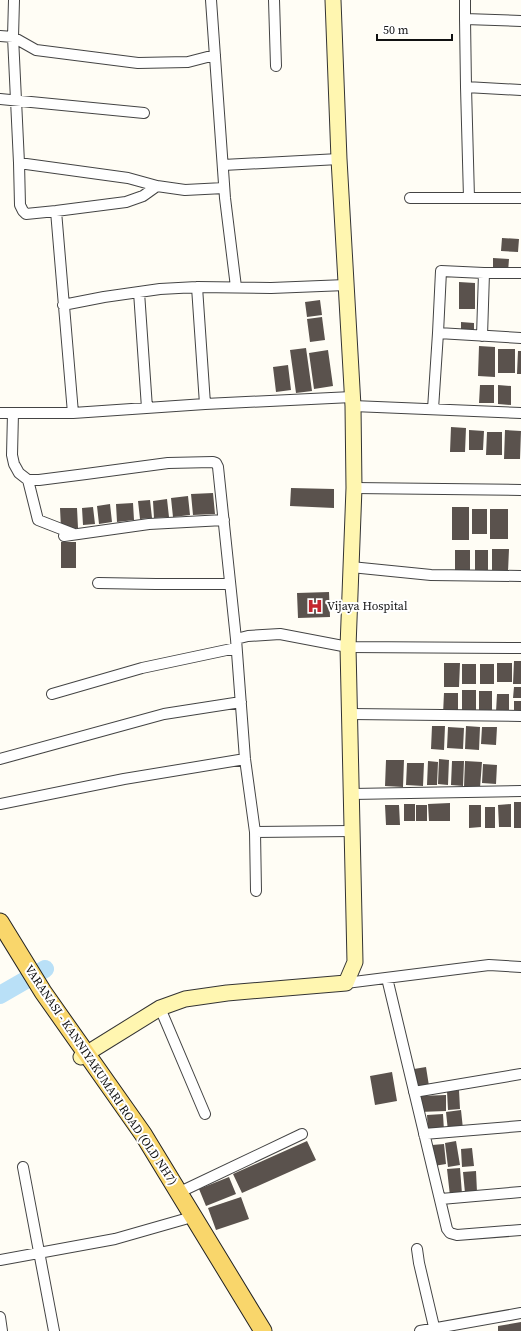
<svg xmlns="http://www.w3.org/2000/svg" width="521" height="1331" font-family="'Source Serif 4',serif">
<rect width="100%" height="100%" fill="#fffdf5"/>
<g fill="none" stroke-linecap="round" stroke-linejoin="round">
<path stroke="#b9e0f7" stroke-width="18" d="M0,995L45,969"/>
</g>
<path fill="#5a524d" d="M502,238L519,239L518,252L501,251Z
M493,258L509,259L508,272H493Z
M459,282L475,283V309H459Z
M320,300L322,315L307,317L305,302Z
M322,317L325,340L310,342L307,319Z
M461,322L474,323V334H461Z
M479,346L495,347V377L478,376Z
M306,348L312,391L296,393L290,350Z
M498,349H515V373H498Z
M328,350L333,386L314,389L309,353Z
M518,351H521V374H517Z
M288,365L291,390L276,392L273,367Z
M480,385H494V403H479Z
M498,385L511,386V405L498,404Z
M451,427L466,428L465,452H450Z
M469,430L484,431L483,450H469Z
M505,430L521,431L520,459H504Z
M487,432H502V455H486Z
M291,488L334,489V508L290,506Z
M213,493L215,514L193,515L191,494Z
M188,496L190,515L173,517L171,498Z
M167,499L169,517L154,518L153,501Z
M150,500L152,518L140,519L138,501Z
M133,503L134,520L117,522L116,504Z
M110,504L112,522L99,524L97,506Z
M93,507L95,524L83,525L82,508Z
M452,507H469V540H452Z
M60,508H77L78,528H61Z
M472,509H487V534H472Z
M490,509H508V539H490Z
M61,542H76V568H61Z
M492,549H509L508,572H492Z
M455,550H470V573H455Z
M475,550H488V571H475Z
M329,592L330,617L298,618L297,593Z
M514,661H521V684H513Z
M444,663H460L459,687H444Z
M497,663H512V682H497Z
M462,664H476V684H462Z
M480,664H494V684H480Z
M514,687H521V698H513Z
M462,690H476V714H462Z
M479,691H492V715H479Z
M444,693H458V714H443Z
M497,694H509V712H496Z
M514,701H521V713H514Z
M432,726H445L444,750L431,749Z
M466,726L480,727L479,750L465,749Z
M448,727L464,728L463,749L447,748Z
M482,727H497L496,745L481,744Z
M439,759L449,760L448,785L438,784Z
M386,760H404L403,787L385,786Z
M428,761L438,762L437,785H427Z
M452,761H464L463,786L451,785Z
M465,761L482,762L480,788L464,787Z
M407,763H424L423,786L406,785Z
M483,764L497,765L496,784L482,783Z
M514,802H521V828H514Z
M450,803V821H429L428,804Z
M404,804H415V821H404Z
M511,804V827H499L498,805Z
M385,805H399L400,825H386Z
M416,805H427V821H416Z
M469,805H481V827L469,828Z
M485,807H495V828H485Z
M426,1067L429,1086L417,1088L414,1069Z
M392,1072L397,1101L375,1105L370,1076Z
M459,1090L460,1109L448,1110L447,1091Z
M446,1095V1111L419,1112V1096Z
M461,1110L463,1129L448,1131L446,1112Z
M443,1114L444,1131L428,1132L427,1115Z
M307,1141L316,1160L242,1193L233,1174Z
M456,1141L460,1165L448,1167L445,1143Z
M444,1144L446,1164L434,1166L432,1145Z
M472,1148L474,1166L462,1167L461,1149Z
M460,1168L462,1194L450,1196L447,1169Z
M476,1171L477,1192L465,1193L463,1172Z
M229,1177L236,1194L206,1206L199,1189Z
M241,1197L249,1219L216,1230L208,1208Z
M521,1322V1331H498V1326Z"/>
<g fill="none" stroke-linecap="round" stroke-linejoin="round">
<defs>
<path id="street" d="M14,0L13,37L19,163L20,205L23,211L26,214L56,211L126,202L143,196L157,186
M211,0L225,198L236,287
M274,0L276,66
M465,19V0
M0,36L13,37L36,50L138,63L188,62L215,55
M466,87L465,19L521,21
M0,99L144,113
M19,163L128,178L157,186L185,190L224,188
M223,165L339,159
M410,198H521
M469,198L466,87L521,90
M56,211L73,413
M521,273H484L441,271L438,333L521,338
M197,287L205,404
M139,292L147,408
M63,305L104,297L160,289L197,287L271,288L346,285
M482,336L484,273
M353,406L521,413
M433,409L438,333
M0,413H73L205,404L352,397
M13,413L12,455L14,464L19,473L28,480H39L86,474L168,463L213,462L216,463L218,467L236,639L245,759L255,832L352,831
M28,480L38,520L74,534
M354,488L521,490
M64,536L149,524L224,520
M351,567L431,575L521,576
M98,583L156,584H230
M236,639L248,636L280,634L348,647L521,648
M52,694L142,668L236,648
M351,714L521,716
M0,759L164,714L241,702
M352,794L521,791
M0,804L124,779L245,759
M255,832L256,891
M387,978L447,1229L450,1233L457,1235L521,1230
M346,983L489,965L521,967
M160,1008L205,1114
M414,1092L521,1074
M424,1134L521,1126
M23,1167L54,1331
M180,1192L302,1134
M441,1199L521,1192
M417,1249L419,1263L435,1331
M0,1260L115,1239L185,1219
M0,1317L2,1331
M420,1331L521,1313"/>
<path id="secondary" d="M81,1057L160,1008L185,999L227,993L346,983L355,962L348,647L354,488L353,406L339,159L333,0"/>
<path id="primary" d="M0,922L43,992L143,1134L263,1331"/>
</defs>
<use href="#street" stroke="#444" stroke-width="12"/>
<use href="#secondary" stroke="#333" stroke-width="17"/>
<use href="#primary" stroke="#222" stroke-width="19"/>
<use href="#street" stroke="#fff" stroke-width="10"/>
<use href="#secondary" stroke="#fff6b0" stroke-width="15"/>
<use href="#primary" stroke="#f9d66b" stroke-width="17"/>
</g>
<defs>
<symbol id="hospital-bare" viewBox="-9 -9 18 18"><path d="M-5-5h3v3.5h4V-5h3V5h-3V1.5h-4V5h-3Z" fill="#c4262e" stroke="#fff" stroke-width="2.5" paint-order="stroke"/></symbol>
</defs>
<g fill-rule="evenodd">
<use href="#hospital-bare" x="304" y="595" width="22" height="22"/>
</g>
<g text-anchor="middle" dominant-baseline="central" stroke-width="4" stroke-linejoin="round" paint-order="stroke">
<g font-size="12" fill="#111" stroke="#fff" text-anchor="start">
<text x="327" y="606">Vijaya Hospital</text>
</g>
<g font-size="12" fill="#111" stroke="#fff">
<text transform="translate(101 1075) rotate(56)">VARANASI - KANNIYAKUMARI ROAD (OLD NH7)</text>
</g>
</g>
<path d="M377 34v6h75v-6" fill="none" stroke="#111111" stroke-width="2"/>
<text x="383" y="34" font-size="12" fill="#111111" stroke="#ffffff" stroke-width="3" paint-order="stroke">50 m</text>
</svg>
